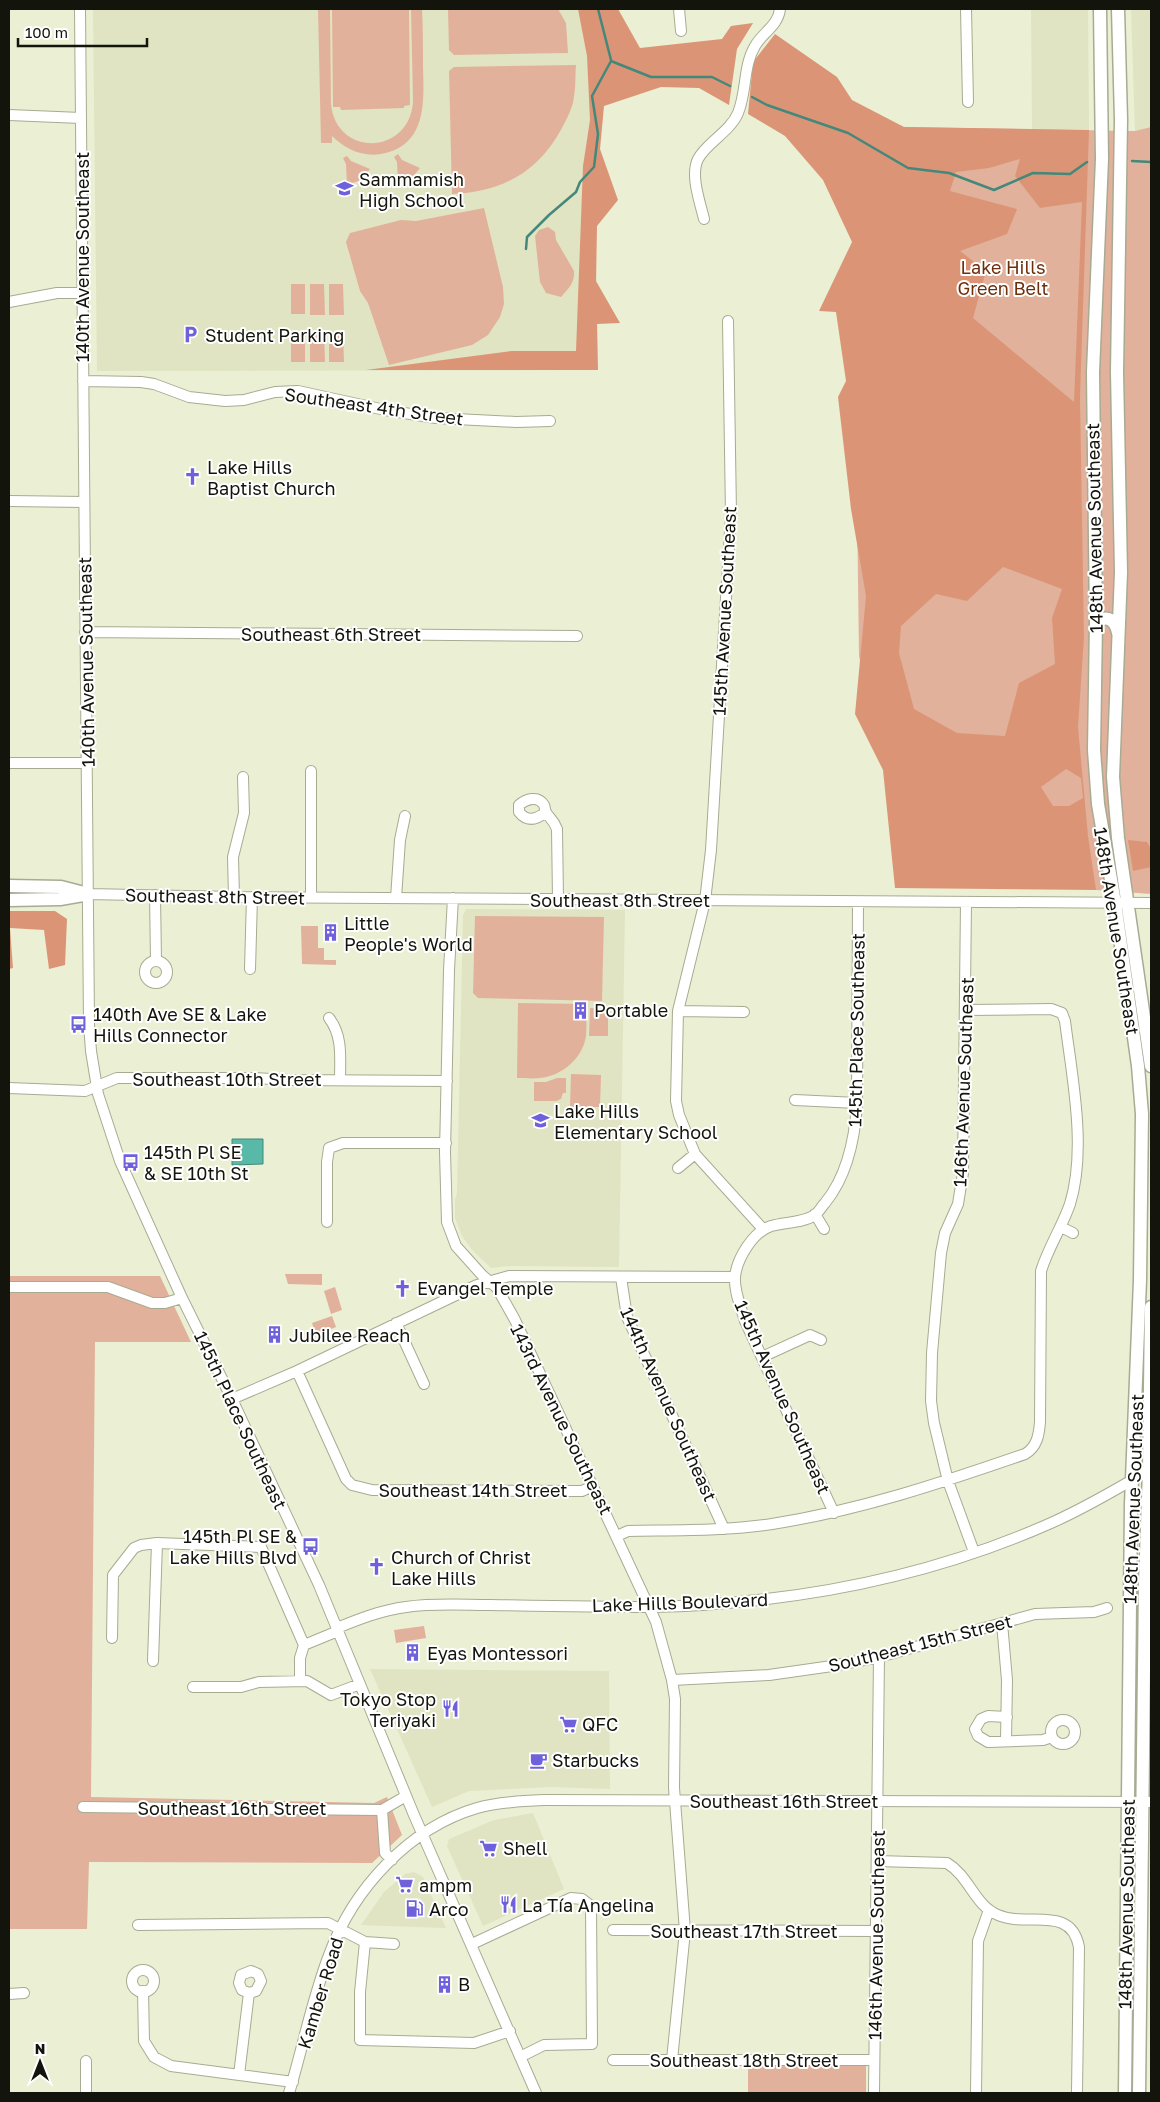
<svg xmlns="http://www.w3.org/2000/svg" width="1160" height="2102" font-family="'Golos Text',sans-serif">
<rect width="100%" height="100%" fill="#ebefd4"/>
<path fill="#e0e4c2" d="M93,9H592L598,370L97,371Z
M1031,9H1088L1089,130L1032,129Z
M1131,9H1151V127L1135,131Z
M466,909L625,910L619,1267L511,1266L491,1268L472,1250L462,1236L455,1218V1200L457,1193L463,915Z
M370,1669L609,1671L610,1789L552,1787L469,1791L432,1807Z
M533,1813L564,1889L483,1926L447,1846L449,1839L494,1820Z
M414,1872L423,1877L446,1928L361,1925L384,1892L405,1874Z"/>
<path fill="#e2b19b" d="M318,9H330L331,104C336,157 409,156 413,102L411,9H422C423,28 423,47 423,67C424,102 427,146 381,154C362,157 345,149 332,136V143H321Z
M332,9H409L410,105L404,106V108L341,110L340,107H333Z
M448,9H558L566,23L568,53L454,55L449,50Z
M576,65C575,75 576,86 574,96C573,108 567,118 562,128C538,173 501,192 452,194L449,71L454,67Z
M852,126L1135,131L1151,127V894L1096,890L885,771L859,656Z
M398,154L402,160L420,168L410,180L398,183L397,162L394,157Z
M347,156L351,161L370,169L361,180L347,185L346,164L343,158Z
M484,208L503,287L504,304L500,317L488,335L472,345L389,365L368,303L360,291L346,242L350,233L401,220L416,221Z
M548,227L555,232L556,240L574,271C575,283 568,289 561,297L546,293L540,282L535,236L539,230Z
M291,284H305V314H291Z
M310,284H324L325,315H310Z
M329,284H343L344,315H329Z
M324,331L325,362H310V332Z
M343,331L344,362H329V332Z
M291,332H305V362H291Z
M475,916L604,917L602,1001L478,998L473,993Z
M301,926H318V948H324V960H336V965L302,964Z
M518,1003L586,1004C586,1014 587,1025 586,1036C583,1058 562,1076 540,1078C533,1079 524,1078 517,1078Z
M590,1008L608,1009V1036H589Z
M571,1074L601,1075L600,1107H570Z
M557,1078H566V1093H563L561,1099L556,1101H534V1082H546Z
M285,1274H322V1285L288,1284Z
M9,1276H160L191,1342H95L91,1797L374,1803L387,1797L402,1835L372,1863L89,1862L87,1929H9Z
M335,1287L342,1310L331,1314L324,1291Z
M332,1316L336,1327L316,1335L312,1323Z
M424,1626L426,1638L396,1643L394,1630Z
M748,2063L866,2064V2093H748Z"/>
<path fill="#db9576" fill-rule="evenodd" d="M578,9H618L640,48L722,39L731,26L753,23L737,49L729,105L699,88L661,87L604,106L600,149L618,200L597,226L596,281L620,323L597,324L598,370H366L511,351H576L583,166L590,120L587,56Z
M775,34L837,77L852,100L904,127L1089,130L1080,397L1084,637L1078,727L1088,836L1096,890L895,888L883,770L855,714L866,596L851,509L838,397L846,381L836,312L819,311L852,242L823,180L785,136L748,114L753,62ZM1020,159L1015,176L1040,208L1082,202L1074,402L973,318L986,271L960,251L1007,234L1017,209L950,191L956,172L989,168ZM1003,567L1062,589L1052,618L1055,664L1019,683L1005,736L957,733L914,709L899,653L901,626L936,594L967,601ZM1066,769L1081,778L1083,798L1069,806H1053L1041,787Z
M1128,840L1147,842L1151,849V867L1133,871Z
M9,911H55L67,919L65,965L49,969L44,930L10,928L13,968L9,969Z"/>
<path fill="#58b9a9" stroke="#43887a" d="M232,1139H263V1164L232,1165Z"/>
<g fill="none" stroke-linecap="round" stroke-linejoin="round">
<path stroke="#43887a" stroke-width="2.5" d="M598,9L611,60
M752,97L767,105L848,133L908,168L949,173L994,190L1033,173L1070,174L1087,162
M1132,161L1151,162
M526,249L527,237L549,215L576,192L580,182L594,167L598,134L592,96L611,61L651,77H712L730,86"/>
<defs>
<path id="minor" d="M80,9L89,1024L91,1051L98,1094L120,1161L182,1298L232,1399L319,1585L414,1815L536,2093
M679,9L681,31
M966,9L968,102
M9,115L81,118
M704,219C700,202 690,175 698,159C706,143 730,132 738,113C747,91 743,66 755,46C763,32 778,26 780,9
M9,302L57,293H82
M728,321L731,514L711,850L705,901L678,1011L676,1101L679,1115L695,1154L763,1229
M83,381L141,382L154,384L189,397L225,401L244,400L275,392L298,391L385,410L436,418L516,422L550,421
M9,501L84,502
M85,632L577,636
M9,763H87
M311,771V897
M546,812C536,820 527,822 519,812V805C526,799 538,795 544,805C545,807 545,811 546,813C551,819 554,821 557,829L558,899
M88,894L234,897L1151,903
M155,895L156,961
M234,897L233,857L244,813L243,777
M396,898L400,840L405,816
M453,898L449,970L445,1152L447,1222L456,1246L482,1275L497,1288L515,1320L656,1622L672,1680L675,1699L674,1788L685,1931L672,2060
M966,902L963,1173L958,1204L945,1233L941,1253L932,1353L931,1401L934,1423L948,1481L974,1552
M145 972a11 11 0 1 1 22 0a11 11 0 1 1-22 0Z
M250,969L252,897
M966,1010L1051,1009L1062,1013
M678,1011L744,1012
M329,1018C343,1036 340,1058 340,1080
M9,1088L85,1091L117,1078H254L288,1080L447,1081
M795,1100L857,1103
M329,1148L343,1143H446
M678,1168L695,1154
M815,1214L824,1229
M327,1222V1162L329,1148
M1061,1227L1073,1233
M621,1277L627,1317L724,1529
M9,1287H108L152,1303H165L182,1298
M396,1323L424,1384
M762,1357L810,1335L821,1340
M297,1371L346,1479L352,1485L372,1490L582,1491L593,1486
M232,1399L297,1371L477,1285L509,1276L735,1277
M834,1513L745,1321C741,1307 734,1292 735,1277C737,1258 753,1232 771,1226C785,1222 803,1223 815,1215C819,1212 822,1206 825,1203C848,1175 855,1138 857,1103L858,902
M617,1536L628,1531C676,1530 725,1531 772,1524C861,1510 941,1483 1025,1454C1037,1447 1039,1435 1040,1422L1041,1271C1048,1248 1062,1227 1070,1204C1087,1149 1072,1077 1065,1021L1062,1013
M1002,1623L1007,1680L1006,1741
M337,1628C359,1619 382,1610 406,1607C434,1603 462,1605 490,1605C544,1606 598,1607 651,1607C788,1604 925,1579 1051,1523C1085,1508 1119,1488 1151,1469
M112,1638L113,1575L134,1548L141,1545L157,1543L261,1547L304,1645L338,1631
M153,1661L157,1543
M672,1680L769,1675L832,1666L879,1657L1035,1614L1094,1612L1107,1608
M300,1681V1658L304,1645
M193,1687H241L259,1682L307,1681L331,1695L360,1684
M1007,1717L988,1716L981,1719L975,1729L978,1736L988,1742L1043,1740L1052,1737
M1051 1732a12 12 0 1 1 24 0a12 12 0 1 1-24 0Z
M83,1807L382,1810
M392,1860L385,1853L382,1810L406,1796
M877,1861L947,1863C970,1877 974,1905 998,1915C1027,1928 1071,1904 1079,1947L1077,2093
M138,1925L328,1923L365,1942
M613,1930L876,1931
M394,1944L365,1942L360,1992V2040L474,2043L510,2031
M472,1944L571,1898L582,1899L591,1906L592,2044L544,2045L520,2057
M132 1981a11 11 0 1 1 22 0a11 11 0 1 1-22 0Z
M143,1991L144,2041L154,2057L171,2066L293,2082
M9,1994L24,1993
M613,2060H874
M239,2075L249,1993L256,1991L261,1981L258,1974L251,1971L241,1975L239,1983L242,1990L249,1993
M86,2093V2061
M289,2093C303,2047 312,1999 329,1955C353,1889 409,1828 477,1808C499,1802 523,1801 545,1800L1151,1802
M874,2093L879,1657
M976,2093L978,1941L989,1910"/>
<path id="major" d="M1100,9L1102,159L1093,372L1096,622L1094,750L1098,804L1115,903L1138,1066L1142,1114L1140,1280L1131,1504L1125,2093
M1118,9L1121,120L1117,372L1121,572L1113,777L1118,838L1151,1066
M1096,622C1108,614 1116,621 1118,633
M9,886L61,887L88,894
M9,900L60,899L83,895
M1139,2093L1145,1583L1149,1470L1151,1307"/>
</defs>
<use href="#minor" stroke="#a8ab92" stroke-width="12"/>
<use href="#major" stroke="#a8ab92" stroke-width="15"/>
<use href="#minor" stroke="#fff" stroke-width="10"/>
<use href="#major" stroke="#fff" stroke-width="12"/>
</g>
<defs>
<symbol id="school-bare" viewBox="-9 -9 18 18"><path d="M0-5L7-2L0 1L-7-2ZM-4 1L0 2.5L4 1V4Q0 6-4 4Z" fill="#6e61db" stroke="#fff" stroke-width="2.5" paint-order="stroke"/></symbol>
<symbol id="parking-bare" viewBox="-9 -9 18 18"><path d="M-3.5-5.5H1a3.5 3.5 0 0 1 0 7H-1V5.5H-3.5ZM-1-3.4V-.6H.8a1.4 1.4 0 0 0 0-2.8Z" fill="#6e61db" stroke="#fff" stroke-width="2.5" paint-order="stroke"/></symbol>
<symbol id="church-bare" viewBox="-9 -9 18 18"><path d="M-1.2-6h2.4v3.5h3.3v2.4h-3.3V6h-2.4V-.1h-3.3v-2.4h3.3Z" fill="#6e61db" stroke="#fff" stroke-width="2.5" paint-order="stroke"/></symbol>
<symbol id="building-bare" viewBox="-9 -9 18 18"><path d="M-4-6H4V6H1V3H-1V6H-4ZM-2.5-4.3h1.7v1.8h-1.7ZM.8-4.3h1.7v1.8H.8ZM-2.5-1h1.7V.8h-1.7ZM.8-1h1.7V.8H.8Z" fill="#6e61db" stroke="#fff" stroke-width="2.5" paint-order="stroke"/></symbol>
<symbol id="bus-bare" viewBox="-9 -9 18 18"><path d="M-5-6H5V4H4V6H2V4H-2V6H-4V4H-5ZM-3.5-4V0h7V-4ZM-3.5 1.2v1.5H-2V1.2ZM2 1.2v1.5H3.5V1.2Z" fill="#6e61db" stroke="#fff" stroke-width="2.5" paint-order="stroke"/></symbol>
<symbol id="restaurant-bare" viewBox="-9 -9 18 18"><path d="M-5-6h1v4h1v-4h1v4h1v-4h1v5L-1.5 .5V6h-2V.5L-5-1ZM5-6V6H3V1.5H1.5Q1.5-4 5-6Z" fill="#6e61db" stroke="#fff" stroke-width="2.5" paint-order="stroke"/></symbol>
<symbol id="supermarket-bare" viewBox="-9 -9 18 18"><path d="M-6-5.5h2.5l.6 2H6L4.5 2H-2.5L-4.4-4H-6ZM-1.5 3.2a1.3 1.3 0 1 0 .1 0ZM3 3.2a1.3 1.3 0 1 0 .1 0Z" fill="#6e61db" stroke="#fff" stroke-width="2.5" paint-order="stroke"/></symbol>
<symbol id="cafe-bare" viewBox="-9 -9 18 18"><path d="M-5.5-4.5H6V0H3Q3 3.5 0 3.5H-2.5Q-5.5 3.5-5.5 0ZM3-3.2v2h1.7v-2ZM-6 4.5H4V6H-6Z" fill="#6e61db" stroke="#fff" stroke-width="2.5" paint-order="stroke"/></symbol>
<symbol id="fuel-bare" viewBox="-9 -9 18 18"><path d="M-5.5-6h7V0h2V4h1.3V-2.5L3-4.5l.8-.8L6-3V5H2.5V1h-1V6h-7ZM-4.2-4.7v3.2H.2V-4.7Z" fill="#6e61db" stroke="#fff" stroke-width="2.5" paint-order="stroke"/></symbol>
</defs>
<g fill-rule="evenodd">
<use href="#school-bare" x="332" y="176" width="25" height="25"/>
<use href="#parking-bare" x="178" y="322" width="25" height="25"/>
<use href="#church-bare" x="180" y="464" width="25" height="25"/>
<use href="#building-bare" x="318" y="920" width="25" height="25"/>
<use href="#building-bare" x="568" y="998" width="25" height="25"/>
<use href="#bus-bare" x="66" y="1012" width="25" height="25"/>
<use href="#school-bare" x="528" y="1108" width="25" height="25"/>
<use href="#bus-bare" x="118" y="1150" width="25" height="25"/>
<use href="#church-bare" x="390" y="1276" width="25" height="25"/>
<use href="#building-bare" x="262" y="1322" width="25" height="25"/>
<use href="#bus-bare" x="298" y="1534" width="25" height="25"/>
<use href="#church-bare" x="364" y="1554" width="25" height="25"/>
<use href="#building-bare" x="400" y="1640" width="25" height="25"/>
<use href="#restaurant-bare" x="438" y="1696" width="25" height="25"/>
<use href="#supermarket-bare" x="556" y="1712" width="25" height="25"/>
<use href="#cafe-bare" x="526" y="1748" width="25" height="25"/>
<use href="#supermarket-bare" x="476" y="1836" width="25" height="25"/>
<use href="#supermarket-bare" x="392" y="1872" width="25" height="25"/>
<use href="#restaurant-bare" x="496" y="1892" width="25" height="25"/>
<use href="#fuel-bare" x="402" y="1896" width="25" height="25"/>
<use href="#building-bare" x="432" y="1972" width="25" height="25"/>
</g>
<g text-anchor="middle" dominant-baseline="central" stroke-width="4" stroke-linejoin="round" paint-order="stroke">
<g font-size="18" fill="#13140b" stroke="#fff" text-anchor="start">
<text x="359" y="179">Sammamish<tspan x="359" dy="21">High School</tspan></text>
<text x="205" y="335">Student Parking</text>
<text x="207" y="467">Lake Hills<tspan x="207" dy="21">Baptist Church</tspan></text>
<text x="344" y="923">Little<tspan x="344" dy="21">People's World</tspan></text>
<text x="594" y="1010">Portable</text>
<text x="93" y="1014">140th Ave SE &amp; Lake<tspan x="93" dy="21">Hills Connector</tspan></text>
<text x="554" y="1111">Lake Hills<tspan x="554" dy="21">Elementary School</tspan></text>
<text x="144" y="1152">145th Pl SE<tspan x="144" dy="21">&amp; SE 10th St</tspan></text>
<text x="417" y="1288">Evangel Temple</text>
<text x="289" y="1335">Jubilee Reach</text>
<text x="297" y="1536" text-anchor="end">145th Pl SE &amp;<tspan x="297" dy="21">Lake Hills Blvd</tspan></text>
<text x="391" y="1557">Church of Christ<tspan x="391" dy="21">Lake Hills</tspan></text>
<text x="427" y="1653">Eyas Montessori</text>
<text x="436" y="1699" text-anchor="end">Tokyo Stop<tspan x="436" dy="21">Teriyaki</tspan></text>
<text x="582" y="1724">QFC</text>
<text x="552" y="1760">Starbucks</text>
<text x="503" y="1848">Shell</text>
<text x="419" y="1885">ampm</text>
<text x="522" y="1905">La Tía Angelina</text>
<text x="429" y="1909">Arco</text>
<text x="458" y="1984">B</text>
</g>
<g font-size="18" fill="#13140b" stroke="#fff">
<text transform="translate(82 257) rotate(-90)">140th Avenue Southeast</text>
<text transform="translate(374 406) rotate(8)">Southeast 4th Street</text>
<text transform="translate(1094 528) rotate(-91)">148th Avenue Southeast</text>
<text transform="translate(724 611) rotate(-87)">145th Avenue Southeast</text>
<text x="331" y="634">Southeast 6th Street</text>
<text transform="translate(86 662) rotate(-91)">140th Avenue Southeast</text>
<text transform="translate(215 896) rotate(1)">Southeast 8th Street</text>
<text x="620" y="900">Southeast 8th Street</text>
<text transform="translate(1117 931) rotate(81)">148th Avenue Southeast</text>
<text transform="translate(856 1030) rotate(-89)">145th Place Southeast</text>
<text x="227" y="1079">Southeast 10th Street</text>
<text transform="translate(963 1082) rotate(-88)">146th Avenue Southeast</text>
<text transform="translate(783 1397) rotate(66)">145th Avenue Southeast</text>
<text transform="translate(669 1404) rotate(66)">144th Avenue Southeast</text>
<text transform="translate(562 1419) rotate(64)">143rd Avenue Southeast</text>
<text transform="translate(241 1420) rotate(65)">145th Place Southeast</text>
<text x="473" y="1490">Southeast 14th Street</text>
<text transform="translate(1133 1499) rotate(-88)">148th Avenue Southeast</text>
<text transform="translate(680 1602) rotate(-2)">Lake Hills Boulevard</text>
<text transform="translate(920 1643) rotate(-14)">Southeast 15th Street</text>
<text x="784" y="1801">Southeast 16th Street</text>
<text x="232" y="1808">Southeast 16th Street</text>
<text transform="translate(1126 1904) rotate(-89)">148th Avenue Southeast</text>
<text x="744" y="1931">Southeast 17th Street</text>
<text transform="translate(876 1935) rotate(-89)">146th Avenue Southeast</text>
<text transform="translate(320 1993) rotate(-73)">Kamber Road</text>
<text x="744" y="2060">Southeast 18th Street</text>
</g>
<g font-size="18" fill="#6d2e0c" stroke="#fff">
<text x="1003" y="267">Lake Hills<tspan x="1003" dy="21">Green Belt</tspan></text>
</g>
</g>
<rect width="1160" height="2102" fill="none" stroke="#13140b" stroke-width="20"/>
<g transform="translate(40 2062)" stroke="#ffffff" stroke-width="4" paint-order="stroke">
<path d="M0-4L9 19L0 12L-9 19Z" fill="#13140b"/>
<text y="-8" font-size="14" font-weight="bold" text-anchor="middle" fill="#13140b">N</text>
</g>
<path d="M18 38v8h129v-8" fill="none" stroke="#13140b" stroke-width="2.5"/>
<text x="25" y="38" font-size="15" fill="#13140b" stroke="#ffffff" stroke-width="4" paint-order="stroke">100 m</text>
</svg>
